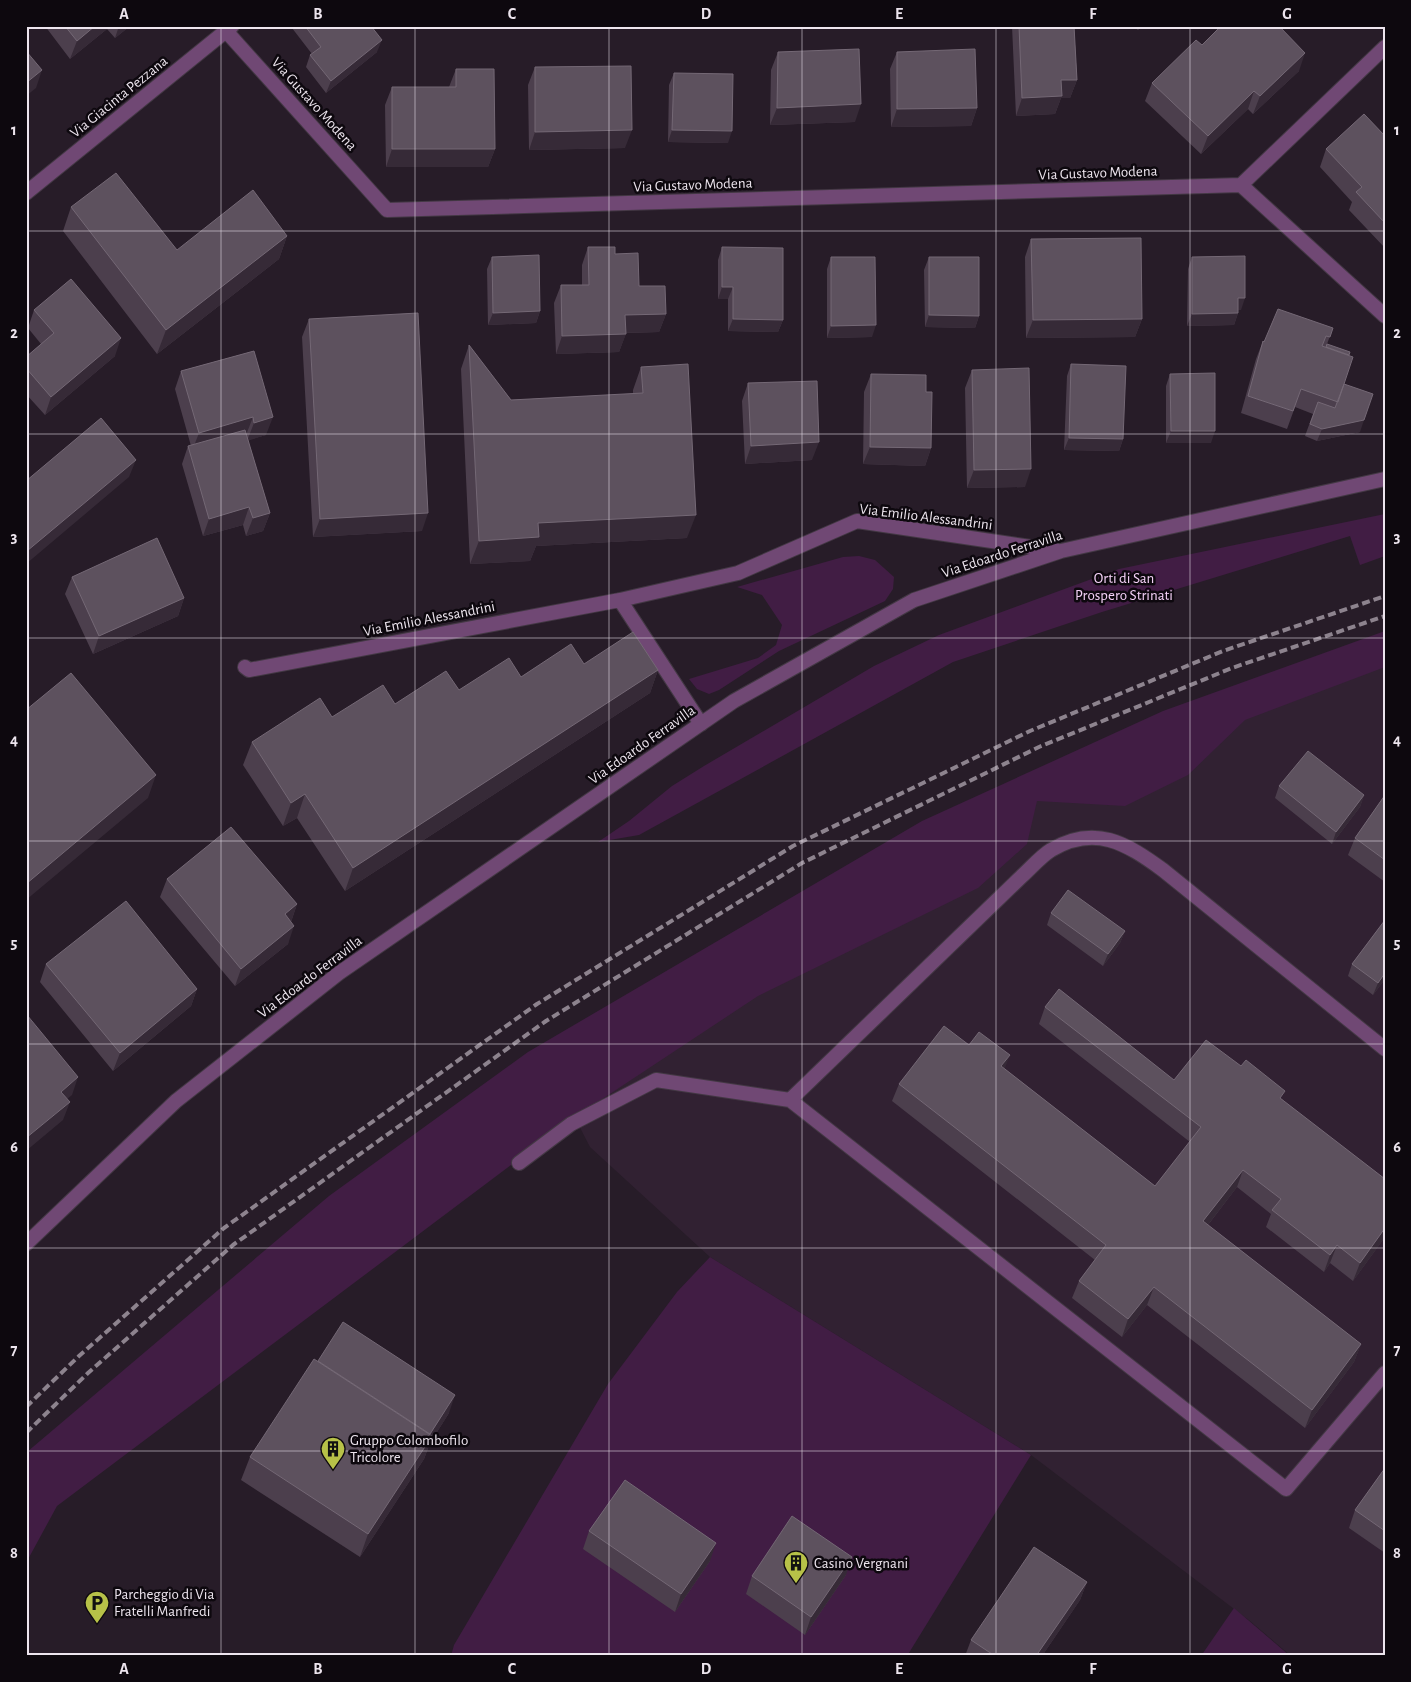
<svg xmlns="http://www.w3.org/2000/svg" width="1411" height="1682" font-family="'Alegreya Sans',sans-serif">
<rect width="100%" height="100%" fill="#271c28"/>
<path fill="#312132" d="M1385,647V1656H1291L1250,1621L1031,1455L710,1257L590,1147L546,1062L928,834Z"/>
<path fill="#411d44" d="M1385,514V556L1360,565L1350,536L1102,612L953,662L639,835L598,842L629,821L672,786L704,766L874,666L939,635L1119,569Z
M859,556L875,560L894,577L893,589L885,601L779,651L719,690L709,694L697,689L689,679L758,658L776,645L782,625L762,595L737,587L843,557Z
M1385,631V667L1245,720L1188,775L1125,806L1037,801L1027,844L978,888L758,996L575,1117L57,1506L26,1563L27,1452L329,1196L528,1052L922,821L1163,711Z
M710,1257L1031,1455L907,1656H451L454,1645L608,1384L677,1292Z
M1234,1608L1290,1656H1201Z"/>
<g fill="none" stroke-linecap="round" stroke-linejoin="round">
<defs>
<path id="service" d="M790,1100L1022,876C1031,868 1040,857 1051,850C1095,824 1126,843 1163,870L1385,1049
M519,1163L571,1124L656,1080L790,1100L1286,1489L1385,1373"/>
<path id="minor" d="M226,31L387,210L1241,185L1385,47
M1241,185L1385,316
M26,193L232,26
M620,600L701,724
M245,667L249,670L620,600L738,573L857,521L1058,551
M26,1244L176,1101L339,973L734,701L914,600L1061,551L1385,479"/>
</defs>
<use href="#service" stroke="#433844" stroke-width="16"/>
<use href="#minor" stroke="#433844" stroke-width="16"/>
<use href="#service" stroke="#704874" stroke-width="14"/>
<use href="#minor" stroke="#704874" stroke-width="14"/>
<path stroke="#8d838e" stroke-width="4" stroke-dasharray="8 4" stroke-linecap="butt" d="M26,1407L79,1356L224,1228L537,1004L793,846L1030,731L1223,651L1385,596
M26,1433L88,1373L233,1245L546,1021L802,863L1039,747L1232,668L1385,616"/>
</g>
<path fill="#4c3f4d" d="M45,26H130L115,38L107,29L70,59Z
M293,26H371L377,52L326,93L306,67L310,55L312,54L292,28Z
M1012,26H1074L1077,80L1070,98H1061L1055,114L1016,116Z
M1133,26H1142L1138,30Z
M1202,45L1299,71L1253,114L1248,109L1201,154L1145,101L1152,83Z
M778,52L855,122L770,125L771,70Z
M897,52L977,108L971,126L891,127L890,69Z
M535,67L625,148L529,150L528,85Z
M456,69L495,149L488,167H386L385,105L392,87H449Z
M674,73L728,143L668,142L669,85Z
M1385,136V248L1349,210L1352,202L1320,167L1326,149Z
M71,207L177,250L287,236L279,259L157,354L63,231Z
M1031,239L1142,319L1135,337L1026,338L1025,257Z
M588,247L615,254L639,286L666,314L659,332L626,333L619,352L556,354L554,303L561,285H582V265Z
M722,247L783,320L778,332L728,331V299H718V260Z
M492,257L540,311L536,323L488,325L487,269Z
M831,257L872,337L827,338V269Z
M929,257L979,316L975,328L925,327L924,270Z
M1192,257L1241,310H1238V313L1234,325L1187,326L1188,269Z
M34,310L115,356L45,415L26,394V357L41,344L28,328Z
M309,319L422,531L313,537L302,337Z
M1333,328L1327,344L1343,388L1360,432L1317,441L1305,436L1313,414L1295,407L1287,429L1241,413L1256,359L1263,341L1264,342Z
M469,345L511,400L633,394V390L641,367L687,538L536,546L530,561L470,564L461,369Z
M254,351L266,435L248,440L270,513L263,531L246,536L243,525L203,536L182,464L188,446H191L175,389L181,371Z
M1071,364L1123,439L1119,451L1064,450L1067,376Z
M972,370L1025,487L967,488L965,388Z
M871,374L926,392L931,448L925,466L863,464L864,392Z
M1170,374L1211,443H1166V386Z
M748,383L812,460L745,464L742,401Z
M72,577L184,598L178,616L93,654L65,594Z
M584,664L658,670L650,693L345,891L297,818L283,826L243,765L252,742L332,717Z
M1279,786L1364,795L1360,807L1332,844L1275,798Z
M1385,795V882L1348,855L1355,838Z
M167,879L297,904L291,922L288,944L235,986L160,897Z
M1051,913L1125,931L1120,943L1103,966L1047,925Z
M1385,920V979L1373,995L1348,976L1352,964Z
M46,964L197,989L191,1006L113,1071L40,982Z
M1045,1007L1174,1080L1282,1099L1385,1237L1353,1281L1330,1263L1324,1272L1266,1227L1271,1214L1237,1187L1208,1225L1361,1344L1354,1362L1305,1428L1147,1305L1122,1337L1072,1298L1079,1281L1095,1260L892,1101L899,1084L1005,1069L1155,1186L1190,1142L1039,1024Z
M318,1361L449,1413L430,1443L424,1459L360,1557L241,1480L250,1457Z
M1385,1468V1553L1349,1528L1355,1510Z
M589,1531L710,1561L675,1612L583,1549Z
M846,1575L805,1635L746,1594L752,1576Z
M1087,1582L1080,1600L1042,1656H965L971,1640Z"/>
<path fill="#362a37" d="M95,26H109L107,29L70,59L77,41Z
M119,26H130L115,38Z
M772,26H805L772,27Z
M382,40L377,52L326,93L331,81Z
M1305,53L1299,71L1253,114L1260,96Z
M42,70L36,88L26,96V83Z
M1061,80H1077L1070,98H1061L1055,114L1016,116L1022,98Z
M1254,91L1248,109L1201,154L1208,136Z
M861,104L855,122L770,125L777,108Z
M977,108L971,126L891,127L897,109Z
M632,130L625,148L529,150L535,132Z
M672,130L732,131L728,143L668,142Z
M392,149H495L488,167H386Z
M287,236L279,259L157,354L166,330Z
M722,287H733L728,299H718Z
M1238,298H1245L1241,310H1234Z
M540,311L536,323L488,325L493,313Z
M1238,313L1234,325L1187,326L1192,314Z
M666,314L659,332L619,333L625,315Z
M929,315L979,316L975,328L925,327Z
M733,319L783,320L778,332L728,331Z
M1142,319L1135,337L1026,338L1033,320Z
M876,325L872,337L827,338L831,326Z
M626,334L619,352L556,354L562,336Z
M121,338L115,356L45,415L51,397Z
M253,417L246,435L192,451L199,433Z
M273,417L266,435L247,441L254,423Z
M1364,420L1360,432L1317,441L1322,429Z
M1171,431H1215L1211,443H1166Z
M1069,438L1123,439L1119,451L1064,450Z
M819,442L812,460L745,464L751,446Z
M870,447L931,448L925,466L863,464Z
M136,460L129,477L26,564L27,551Z
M1031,469L1025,487L967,488L974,470Z
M249,507L243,525L203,536L209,519Z
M270,513L263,531L246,536L253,518Z
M428,513L422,531L313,537L320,519Z
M696,515L687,538L536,546L530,561L470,564L479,541L538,523Z
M184,598L178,616L93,654L99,636Z
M658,670L650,693L345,891L353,868Z
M156,775L148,798L26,900V884Z
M305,794L297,818L283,826L291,803Z
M1364,795L1360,807L1332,844L1336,832Z
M297,904L291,922L285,914Z
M294,926L288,944L235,986L241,969Z
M1125,931L1120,943L1103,966L1108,954Z
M1385,973V979L1373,995L1378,983Z
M197,989L191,1006L113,1071L120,1053Z
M1010,1055L1003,1073L1001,1066Z
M78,1077L72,1095L55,1109L61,1092Z
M70,1102L63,1120L26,1151V1138Z
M1243,1170L1237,1187L1197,1239L1203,1221Z
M1385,1228V1237L1353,1281L1360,1263Z
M1337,1245L1330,1263L1324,1272L1330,1255Z
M1154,1287L1147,1305L1122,1337L1128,1319Z
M1361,1344L1354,1362L1305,1428L1312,1410Z
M455,1395L449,1413L430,1443L424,1459L360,1557L368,1534Z
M716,1543L710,1561L675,1612L681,1594Z
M852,1557L846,1575L805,1635L811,1617Z
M1087,1582L1080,1600L1042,1656H1036Z"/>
<path fill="#5d515e" stroke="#746875" d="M65,26H95L77,41Z
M305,26H371L382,40L331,81L310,55L321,47Z
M1019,26H1074L1077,80H1061L1062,96L1022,98Z
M1221,26H1279L1305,53L1260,96L1254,91L1208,136L1152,83L1196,40L1202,45Z
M859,49L861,104L777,108L778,52Z
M975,49L977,108L897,109V52Z
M26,51L42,70L26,83Z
M631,66L632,130L535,132V67Z
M456,69H494L495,149H392V87H456Z
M674,73L733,74L732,131L672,130Z
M1364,114L1385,136V223L1356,192L1362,187L1326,149Z
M116,173L177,250L253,190L287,236L166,330L71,207Z
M1141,238L1142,319L1033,320L1031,239Z
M588,247H615V254L638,253L639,286H665L666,314L625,315L626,334L562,336L561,285H589Z
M722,247L783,248V320L733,319V287H722Z
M539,255L540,311L493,313L492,257Z
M1245,256V298H1238V313L1192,314V257Z
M831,257H875L876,325L831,326Z
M929,257H979V316L929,315Z
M71,279L121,338L51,397L26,368V357L54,333L34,310Z
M1278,309L1333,328L1330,337L1326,336L1322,346L1353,357L1338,402L1301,389L1293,411L1248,396L1263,341L1264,342Z
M418,313L428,513L320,519L309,319Z
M1327,344L1350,352L1349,355L1326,347Z
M469,345L511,400L643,393L641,367L688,364L696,515L538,523L539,537L479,541Z
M254,351L273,417L254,423L253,417L199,433L181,371Z
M1071,364L1126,366L1123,439L1069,438Z
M1029,368L1031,469L974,470L972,370Z
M1215,373V431H1171L1170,374Z
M871,374L926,375V392H932L931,448L870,447Z
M817,381L819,442L751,446L748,383Z
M1344,384L1373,394L1364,420L1322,429L1310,424L1318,402L1335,408Z
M101,418L136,460L27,551L26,481Z
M245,430L270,513L253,518L249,507L209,519L188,446Z
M157,538L184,598L99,636L72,577Z
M633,632L658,670L353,868L305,794L291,803L252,742L320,698L332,717L383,685L395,704L446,671L459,690L509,658L521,677L571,644L584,664Z
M71,673L156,775L26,884V710Z
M1308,751L1364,795L1336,832L1279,786Z
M1385,795V860L1355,838Z
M231,827L297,904L285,914L294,926L241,969L167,879Z
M1068,890L1125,931L1108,954L1051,913Z
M126,901L197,989L120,1053L46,964Z
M1385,920V973L1378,983L1352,964Z
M1059,989L1174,1080L1206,1040L1241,1066L1246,1060L1285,1091L1280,1098L1385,1179V1228L1360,1263L1337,1245L1330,1255L1272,1210L1281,1199L1243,1170L1203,1221L1361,1344L1312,1410L1154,1287L1128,1319L1079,1281L1106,1245L899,1084L944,1026L969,1045L979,1032L1010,1055L1001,1066L1155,1186L1201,1127L1045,1007Z
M26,1015H27L78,1077L61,1092L70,1102L26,1138Z
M343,1322L455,1395L430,1434L318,1361Z
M314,1359L432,1436L368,1534L250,1457Z
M1385,1468V1531L1355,1510Z
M625,1480L716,1543L681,1594L589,1531Z
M792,1516L852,1557L811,1617L752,1576Z
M1034,1547L1087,1582L1036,1656H995L971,1640Z"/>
<path fill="none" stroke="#ede5ee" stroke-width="1" stroke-opacity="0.55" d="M221,26V1656M415,26V1656M609,26V1656M802,26V1656M996,26V1656M1190,26V1656M26,231H1385M26,434H1385M26,638H1385M26,841H1385M26,1044H1385M26,1248H1385M26,1451H1385"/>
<defs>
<symbol id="building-pin" viewBox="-11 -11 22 30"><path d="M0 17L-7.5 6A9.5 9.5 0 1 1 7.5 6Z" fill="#b7c148" stroke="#0d080e"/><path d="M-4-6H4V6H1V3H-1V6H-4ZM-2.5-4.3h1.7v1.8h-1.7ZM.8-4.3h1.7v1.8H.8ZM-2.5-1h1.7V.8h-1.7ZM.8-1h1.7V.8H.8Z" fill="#111"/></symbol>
<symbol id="parking-pin" viewBox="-11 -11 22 30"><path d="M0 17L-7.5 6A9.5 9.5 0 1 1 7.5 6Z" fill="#b7c148" stroke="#0d080e"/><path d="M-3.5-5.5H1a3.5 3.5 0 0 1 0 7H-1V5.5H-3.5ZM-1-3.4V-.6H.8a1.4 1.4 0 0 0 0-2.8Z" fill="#111"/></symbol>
</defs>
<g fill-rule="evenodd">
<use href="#building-pin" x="319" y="1435" width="28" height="38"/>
<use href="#building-pin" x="782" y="1549" width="28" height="38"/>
<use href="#parking-pin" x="83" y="1589" width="28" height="38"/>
</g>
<g text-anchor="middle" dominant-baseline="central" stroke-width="5" stroke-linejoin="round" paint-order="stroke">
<g font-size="15" fill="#ede5ee" stroke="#0d080e">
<text transform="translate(119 97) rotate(-39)">Via Giacinta Pezzana</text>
<text transform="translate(314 104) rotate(48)">Via Gustavo Modena</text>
<text transform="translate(1098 173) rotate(-2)">Via Gustavo Modena</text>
<text transform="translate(693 185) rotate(-2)">Via Gustavo Modena</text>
<text transform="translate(926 517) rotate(7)">Via Emilio Alessandrini</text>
<text transform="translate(1002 554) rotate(-18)">Via Edoardo Ferravilla</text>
<text transform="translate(429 619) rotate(-11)">Via Emilio Alessandrini</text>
<text transform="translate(642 745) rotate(-35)">Via Edoardo Ferravilla</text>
<text transform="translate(310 977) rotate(-37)">Via Edoardo Ferravilla</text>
</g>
<g font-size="15" fill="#f4d1f7" stroke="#0d080e">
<text x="1124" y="578">Orti di San<tspan x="1124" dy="17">Prospero Strinati</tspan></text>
</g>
<g font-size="15" fill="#ede5ee" stroke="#0d080e" text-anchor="start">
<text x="350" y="1440">Gruppo Colombofilo<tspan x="350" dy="17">Tricolore</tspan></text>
<text x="814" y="1563">Casino Vergnani</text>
<text x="114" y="1594">Parcheggio di Via<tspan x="114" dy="17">Fratelli Manfredi</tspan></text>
</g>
</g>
<rect width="1411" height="1682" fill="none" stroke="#0d080e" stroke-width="55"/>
<rect x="28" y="28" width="1356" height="1626" fill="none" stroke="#ede5ee" stroke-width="2"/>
<g font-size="16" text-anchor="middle" font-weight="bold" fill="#ede5ee">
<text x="124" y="19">A</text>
<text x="318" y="19">B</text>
<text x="512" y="19">C</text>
<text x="706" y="19">D</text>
<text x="899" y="19">E</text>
<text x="1093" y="19">F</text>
<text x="1287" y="19">G</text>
<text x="14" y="135">1</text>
<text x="1397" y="135">1</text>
<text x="14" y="338">2</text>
<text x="1397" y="338">2</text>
<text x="14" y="542">3</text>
<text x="1397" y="542">3</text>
<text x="14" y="745">4</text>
<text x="1397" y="745">4</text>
<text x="14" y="948">5</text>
<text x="1397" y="948">5</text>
<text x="14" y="1152">6</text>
<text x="1397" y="1152">6</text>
<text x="14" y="1355">7</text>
<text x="1397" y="1355">7</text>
<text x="14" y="1558">8</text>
<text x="1397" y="1558">8</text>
<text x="124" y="1674">A</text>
<text x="318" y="1674">B</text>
<text x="512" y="1674">C</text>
<text x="706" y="1674">D</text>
<text x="899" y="1674">E</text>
<text x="1093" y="1674">F</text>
<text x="1287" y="1674">G</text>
</g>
</svg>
